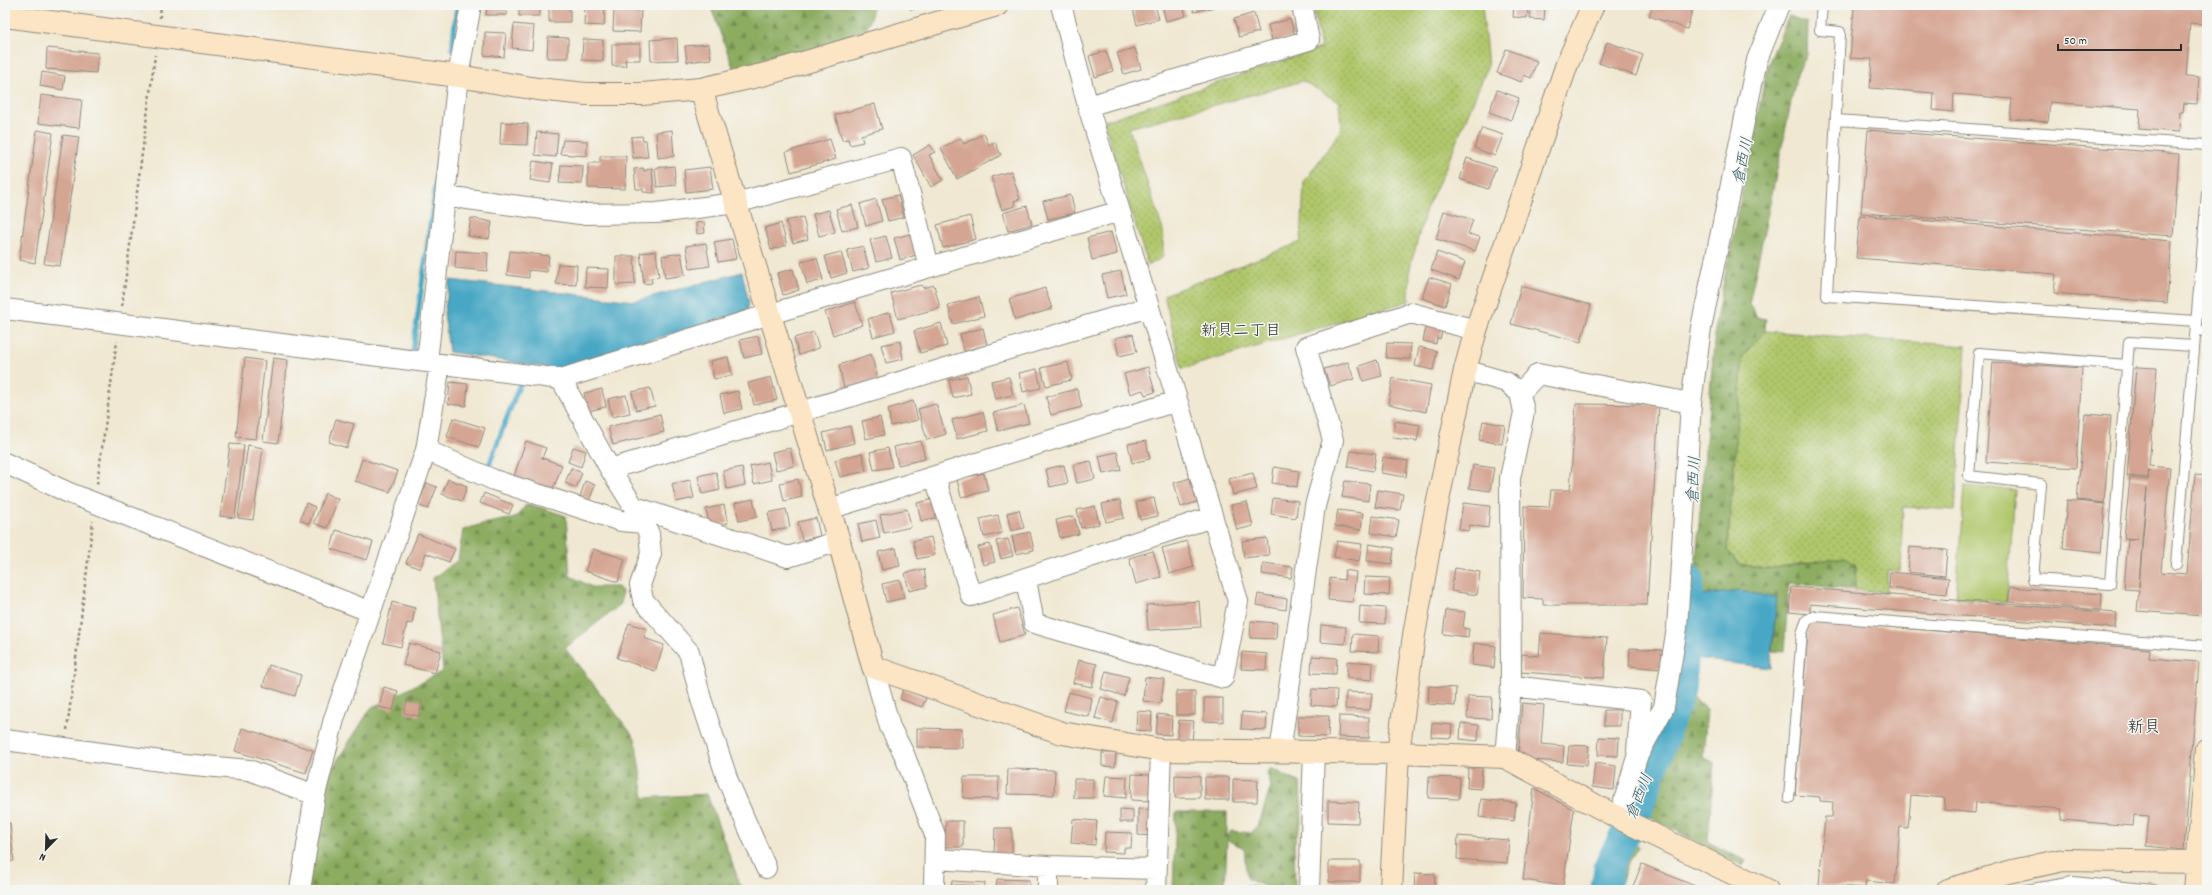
<svg xmlns="http://www.w3.org/2000/svg" width="2212" height="895" font-family="Dekko,'Klee One',sans-serif">
<defs>
<pattern id="grass-dots" width="8" height="8" patternUnits="userSpaceOnUse"><rect width="8" height="8" fill="#b0c76c"/><path d="M2 2h.1M6 6h.1" fill="none" stroke="#8fa259" stroke-width="1.8" stroke-linecap="round"/></pattern>
<pattern id="forest-firs" width="22" height="20" patternUnits="userSpaceOnUse"><rect width="22" height="20" fill="#8cac60"/><path d="M5 1l3.5 6h-7zM16 11l3.5 6h-7z" fill="#738c4f"/></pattern>
</defs>
<rect width="100%" height="100%" fill="#f6f6f2"/>
<filter id="ink" filterUnits="userSpaceOnUse"><feTurbulence type="fractalNoise" baseFrequency=".025" numOctaves="2"/><feDisplacementMap in="SourceGraphic" scale="8" xChannelSelector="R" yChannelSelector="G"/><feConvolveMatrix kernelMatrix="1 2 1 2 8 2 1 2 1" color-interpolation-filters="sRGB"/></filter>
<filter id="wash" filterUnits="userSpaceOnUse"><feTurbulence type="fractalNoise" baseFrequency=".012" numOctaves="4" result="noise"/><feDisplacementMap in="SourceGraphic" scale="16" xChannelSelector="R" yChannelSelector="G"/><feGaussianBlur stdDeviation="0.9" result="paint"/><feColorMatrix in="noise" values="0 0 0 0 0 0 0 0 0 0 0 0 0 0 0 0 0 1.4 0 .05"/><feComposite in="paint" operator="in"/></filter>
<g filter="url(#wash)">
<rect width="100%" height="100%" fill="#f0e8d2"/>
<path fill="url(#grass-dots)" stroke="#6e794c" d="M1313,5H1482L1488,66L1443,174L1426,209L1410,268L1409,301L1182,369L1164,295L1301,242L1304,182L1341,130L1339,102L1303,81L1129,128L1163,230V257L1148,266L1104,121L1321,48Z
M1765,331L1966,346L1955,510L1903,507L1900,571L1888,570L1886,592L1855,590L1856,565L1845,557L1766,569L1739,564L1727,550L1743,355Z"/>
<path fill="url(#forest-firs)" stroke="#5c6c46" d="M710,5H873L871,18L858,47L738,81Z
M1789,16L1808,23L1807,55L1797,74L1749,304L1757,317L1766,319L1765,331L1743,355L1727,550L1739,564L1766,569L1845,557L1856,565L1855,590L1789,583L1784,652L1772,651L1777,598L1739,591L1693,597L1716,320L1768,64Z
M526,505L539,507L566,516L570,576L592,587H618L622,591L621,604L565,648L635,738L644,798L707,794L742,890H307L315,795L371,708L443,671L433,578L458,560L463,530L482,524L515,518Z
M1684,690L1707,709L1703,757L1714,763L1708,842L1746,861L1743,866L1641,812L1669,737Z
M1271,768L1300,783L1302,819L1294,844L1295,890H1274L1247,879L1244,848L1227,840L1225,890H1173L1176,812H1227V838L1231,831L1252,833L1260,821L1271,786L1267,774Z
M1633,839L1639,847L1627,865L1619,890H1606C1605,864 1616,855 1633,839Z"/>
<path fill="#b0c76c" stroke="#6e794c" d="M1964,486L2015,490L2007,602L1956,598Z"/>
<path fill="#46a7c5" stroke="#386978" d="M742,272L749,303L747,311L556,369L449,352L444,313L450,280L635,301Z
M1739,591L1777,598L1770,668L1688,658L1693,597Z"/>
<g fill="none" stroke-linecap="round" stroke-linejoin="round">
<path stroke="#46a7c5" stroke-width="5" d="M452,49L457,5
M415,351H413L441,144
M488,468L520,383"/>
<path stroke="#46a7c5" stroke-width="30" d="M1605,890L1609,866L1640,803L1680,692L1688,625L1689,579"/>
</g>
<g id="blocks">
<path fill="#d5a593" fill-rule="evenodd" d="M487,5H508L507,15H486Z
M519,5H540V16H519Z
M549,5H570V22H549Z
M585,5H605L604,26L584,25Z
M909,5H926L911,10Z
M1147,5H1155L1159,19L1137,25L1133,9Z
M1162,5H1183L1186,16L1166,21Z
M1192,5H1213L1214,7L1194,12Z
M1514,5H1528L1527,18L1513,17Z
M1531,5L1545,6L1544,20L1530,19Z
M1653,5H1694L1687,29L1649,16Z
M1845,5H2191V7L2204,8L2203,24L2190,23L2186,76L2199,77L2197,104L2184,103L2183,112H2180L2179,132L2139,129L2140,109L2050,102L2048,122L2010,119L2012,99L1954,94L1953,112L1933,110L1934,93L1870,88L1872,59L1850,58L1854,7Z
M614,9L641,10L640,32L613,31Z
M1254,13L1259,32L1239,37L1234,19Z
M1290,19L1295,36L1273,43L1268,25Z
M514,24L534,26L532,50L512,48Z
M485,32L506,33L504,57L484,55Z
M548,37L568,38V58H547Z
M677,38L678,60L651,61L650,40Z
M583,39L603,40V61L582,60Z
M1607,42L1643,55L1636,76L1599,63Z
M612,44H640V60H625L626,66H612Z
M709,44L711,59L687,62L685,46Z
M47,48L98,53L96,73L46,69Z
M1135,48L1141,69L1124,74L1117,53Z
M1506,49L1537,61L1531,78L1524,75L1521,82L1497,73Z
M1106,51L1113,71L1095,77L1089,56Z
M42,72L65,76L63,90L40,86Z
M1497,90L1519,98L1511,120L1489,112Z
M41,95L82,100L79,128L38,123Z
M875,104L882,129L861,135L863,142L850,145L848,139L842,140L835,115Z
M501,122L528,124L527,145L500,144Z
M1482,128L1503,135L1495,156L1474,148Z
M37,130L53,133L35,263L19,260Z
M672,130L674,156L658,158L656,132Z
M1868,130L2179,154L2173,236L1861,213Z
M537,132L558,134L556,157L535,155Z
M984,134L989,145L995,142L1001,155L957,179L941,148L961,138L964,144Z
M63,135L79,137L60,266L44,264Z
M642,136L643,140H646L648,157L633,158L631,137Z
M830,139L836,159L791,172L786,152Z
M563,140L587,141V156L560,154Z
M930,145L935,152L929,155L943,180L931,187L913,155Z
M600,156H626L625,189L588,188V163H600Z
M1467,158L1496,168L1488,189L1460,179Z
M533,161L553,164L550,183L530,180Z
M561,165L583,166L582,184L559,183Z
M674,166L676,185L657,187L655,168Z
M710,167L713,189L686,192L684,170Z
M643,168L644,171L652,168L654,193L643,192V189H636L634,169Z
M1011,171L1020,199L1014,201L1015,206L1002,210L991,177Z
M898,195L904,217L888,221L882,199Z
M1071,195L1075,213L1048,219L1043,201Z
M876,199L882,221L866,226L860,204Z
M852,205L858,227L842,231L836,209Z
M1027,206L1032,224L1008,231L1003,213Z
M829,210L835,232L819,236L813,214Z
M1444,211L1473,220L1468,234L1480,237L1475,251L1436,239Z
M1860,215L2172,241L2167,303L2054,293L2056,274L1856,258Z
M970,216L976,239L943,248L937,225Z
M803,217L808,239L793,243L786,221Z
M471,218L492,222L489,239L468,236Z
M704,222L705,233L697,234L696,223Z
M781,223L787,245L771,250L765,228Z
M1111,232L1117,254L1092,260L1087,238Z
M910,234L916,255L900,260L894,238Z
M886,236L892,258L876,262L870,240Z
M732,239L736,259L718,262L714,242Z
M706,243L710,266L690,269L686,246Z
M863,246L869,268L853,272L847,250Z
M456,251L488,253L487,271L455,268Z
M510,251L549,256L547,272L529,270V278L507,275Z
M656,251L659,277L651,278L652,283L644,284L640,253Z
M841,252L847,273L831,278L825,256Z
M1437,252L1465,262L1459,280L1431,270Z
M681,253L685,275L665,278L662,256Z
M616,256H634L635,284L616,285Z
M817,258L823,280L807,284L801,262Z
M558,264L577,265L576,285L556,284Z
M586,268L609,269L608,288L585,287Z
M793,269L799,290L783,295L777,273Z
M1121,271L1126,294L1107,298L1102,275Z
M1429,277L1452,284L1445,306L1422,298Z
M921,285L923,288L934,285L940,308L898,319L891,293Z
M1521,286L1591,305L1581,342L1511,324Z
M1045,288L1052,309L1015,320L1009,299Z
M979,297L984,316L953,324L948,305Z
M855,302L862,325L833,335L825,312Z
M890,312L895,331L873,337L868,319Z
M941,323L947,346L920,353L914,331Z
M1427,324L1443,328L1440,339L1437,338L1436,344L1423,341Z
M983,328L987,345L964,351L960,334Z
M814,332L819,348L799,355L794,338Z
M1133,334L1137,352L1119,356L1115,338Z
M758,336L762,354L744,358L740,340Z
M900,341L903,359L886,363L881,345Z
M1387,343L1411,344L1410,359L1386,358Z
M1419,347L1437,351L1433,370L1415,366Z
M871,354L878,380L844,388L839,365Z
M728,357L732,375L714,379L710,361Z
M245,358L265,361L256,439L236,437Z
M273,358L288,360L278,443L263,441Z
M1377,360L1382,376L1363,381L1359,366Z
M1068,362L1072,380L1046,386L1041,368Z
M1348,362L1354,379L1330,386L1324,369Z
M1993,362L2082,368L2076,468L1986,462Z
M1148,367L1155,392L1145,395L1143,390L1130,394L1124,374Z
M2136,367L2157,368L2149,466L2170,468L2161,572L2187,574L2195,475L2207,476V581L2204,616L2137,611L2139,590L2124,589L2128,539H2138L2124,538L2130,478L2148,480L2149,470L2148,478L2127,476ZM2147,488L2139,587L2142,540Z
M1037,369L1041,388L1023,392L1019,373Z
M967,376L971,394L953,398L949,380Z
M771,377L777,400L754,405L748,383Z
M1009,377L1013,395L995,399L991,381Z
M1393,378L1431,385L1426,412L1388,404Z
M450,382L468,384L466,406L448,404Z
M650,388L655,406L636,410L632,392Z
M602,389L606,407L588,411L584,393Z
M1077,389L1082,407L1051,415L1046,397Z
M738,391L742,409L724,413L720,395Z
M626,395L630,413L612,417L608,399Z
M913,401L918,420L891,426L888,409Z
M936,404L946,434L927,440L918,409Z
M1576,404L1659,405L1647,605H1543V599L1523,598L1524,506L1549,507L1551,490H1570Z
M1024,405L1029,423L998,431L993,413Z
M983,412L988,431L957,439L952,420Z
M660,414L664,432L613,445L608,427Z
M2085,414L2111,416L2104,503L2077,500Z
M880,417L884,435L866,439L862,421Z
M453,418L485,428L479,447L447,437Z
M336,419L354,424L347,448L329,442Z
M1395,421L1420,425L1417,441L1393,438Z
M1483,421L1505,425L1502,444L1479,440Z
M850,426L854,443L827,450L823,433Z
M526,441L546,448L542,458L562,465L553,490L514,476Z
M921,441L925,459L898,465L894,447Z
M1146,441L1150,459L1132,463L1128,444Z
M230,444L244,445L235,518L220,516Z
M248,445L263,448L253,520L238,518Z
M573,447L586,451L581,467L568,462Z
M790,448L794,466L776,470L772,452Z
M888,448L892,467L874,470L870,452Z
M1351,451L1376,454L1373,471L1348,467Z
M1117,452L1121,470L1103,474L1099,456Z
M862,453L866,471L840,477L835,460Z
M1383,457L1408,461L1406,477L1381,473Z
M362,459L398,471L390,492L355,481Z
M1091,461L1095,479L1077,483L1073,465Z
M768,462L772,480L754,484L750,466Z
M1064,465L1068,483L1050,487L1046,469Z
M1473,465L1494,468L1490,491L1469,488Z
M742,467L745,485L727,489L723,471Z
M1274,467L1299,471L1297,487L1272,483Z
M571,468L582,473L576,488L565,483Z
M716,472L720,490L702,494L698,476Z
M984,473L988,491L961,497L957,479Z
M1253,473L1257,489L1233,495L1229,479Z
M1190,478L1197,502L1181,507L1174,483Z
M448,479L467,486L462,501L442,494Z
M798,479L802,497L784,501L780,483Z
M690,480L694,498L676,502L672,484Z
M585,481L595,485L589,501L580,497Z
M1345,481L1370,484L1368,501L1342,497Z
M427,483L437,487L428,509L418,505Z
M1378,490L1403,494L1400,510L1375,507Z
M325,493L338,499L327,528L314,523Z
M484,493L513,505L509,514L480,503Z
M1154,498L1158,516L1140,520L1136,502Z
M1273,498L1298,501L1296,518L1271,514Z
M753,499L757,517L739,521L735,503Z
M935,499L939,517L921,521L917,503Z
M1120,500L1124,518L1106,522L1102,504Z
M2067,500L2105,504L2101,552L2063,548Z
M1247,502L1253,526L1237,530L1231,505Z
M306,503L315,507L309,524L300,520Z
M1463,503L1490,506L1488,528L1469,525L1468,531L1459,529Z
M724,505L728,523L710,527L706,509Z
M1095,506L1099,524L1081,528L1077,510Z
M786,509L790,527L772,531L768,513Z
M907,509L911,527L884,533L880,515Z
M1019,510L1024,528L1011,531L1007,513Z
M1338,510L1363,513L1361,530L1335,526Z
M998,515L1002,533L984,537L980,519Z
M1074,516L1079,534L1060,538L1056,520Z
M1373,516L1399,520L1396,537L1371,533Z
M816,518L820,536L802,540L798,522Z
M876,520L880,538L862,542L858,524Z
M336,530L373,542L367,560L331,549Z
M1030,532L1034,550L1016,554L1012,536Z
M418,534L455,549L449,562L426,553L420,569L406,563Z
M931,537L935,555L917,559L913,541Z
M1267,538L1269,555L1244,558L1242,541Z
M1008,539L1013,556L1001,559L996,541Z
M1187,541L1194,567L1169,574L1162,548Z
M1337,541L1362,544L1359,561L1334,557Z
M990,544L995,562L983,565L978,547Z
M1369,544L1394,548L1392,564L1367,561Z
M1910,547L1947,550L1945,576L1908,572Z
M896,548L900,566L882,570L878,552Z
M593,549L625,559L618,582L585,571Z
M1153,551L1161,577L1136,584L1129,558Z
M1263,563L1293,567L1291,578L1262,574Z
M1455,568L1480,572L1477,595L1451,591Z
M924,569L927,587L909,591L905,573Z
M1345,570L1356,572L1353,602L1328,600L1330,578L1344,580Z
M1890,572L1949,578L1947,594L1889,588Z
M1365,577L1390,578L1389,595L1364,594Z
M900,580L904,598L886,602L882,584Z
M1791,587L2117,613L2115,628L1810,604V614L1789,612Z
M2010,587L2102,594L2101,610L2008,602Z
M1258,594L1287,599L1286,610L1256,605Z
M1199,601L1201,627L1148,630L1146,605Z
M392,602L415,608L412,624L407,623L401,647L383,643Z
M1360,606L1385,608V624L1359,623Z
M1017,608L1025,635L1000,642L993,615Z
M1446,610L1465,612L1463,628L1469,629L1468,637L1443,634Z
M1809,618L1864,620V625L2150,649L2149,658L2199,662L2184,850L2146,846L2149,816L2134,815L2133,826L2061,820L2062,809L1976,802L1975,813L1944,810L1945,798L1911,795L1908,828L1900,827L1895,884L1866,881L1865,888L1819,885L1825,817H1832L1833,802L1820,801V797L1795,795Z
M1251,621L1277,623L1276,639L1250,638Z
M629,623L647,629L644,638L664,645L655,671L617,658Z
M1321,625L1346,627L1345,644L1320,642Z
M1541,633L1607,638L1604,678L1521,672L1522,654L1539,656Z
M1353,634L1379,636L1378,652L1352,651Z
M409,643L441,651L435,673L403,665Z
M1474,643L1496,646L1494,668L1472,665Z
M1630,648L1662,650L1661,669L1629,666Z
M1242,652L1267,654L1266,670L1241,669Z
M1312,656L1337,658L1336,674L1311,673Z
M1079,660L1097,664L1092,687L1073,683Z
M1347,661L1373,663L1372,680L1347,678Z
M269,665L301,675L295,696L263,686Z
M1106,671L1129,677L1124,696L1101,689Z
M1145,677L1164,679L1161,703L1143,701Z
M1429,686L1456,688L1455,706L1428,704Z
M384,687L398,691L393,710L379,707Z
M903,689L926,698L922,707L900,699Z
M1312,689L1337,690L1336,707L1311,705Z
M1176,691H1195V715H1176Z
M1069,692L1092,698L1089,717L1064,711Z
M1346,692L1372,693L1370,710L1345,709Z
M1468,696L1492,697L1491,719L1467,718Z
M1101,697L1118,702L1113,723L1095,718Z
M408,698L422,701L419,716L404,713Z
M1204,698H1223V722L1204,721Z
M1522,703L1544,705L1541,744L1564,746L1563,762L1518,759Z
M1604,710H1620V726H1604Z
M1137,711L1152,712L1151,731L1136,730Z
M1242,712L1267,714L1266,730L1241,729Z
M1158,714L1172,716L1171,735L1156,734Z
M1298,716H1329L1328,737L1298,736Z
M1339,716L1369,717V738L1338,737Z
M1179,720L1194,721L1192,741L1177,740Z
M1432,723L1452,725L1451,738L1431,737Z
M1461,723L1479,725L1478,741L1460,739Z
M242,728L313,750L306,773L235,751Z
M917,728L962,729V748L917,747Z
M1599,737L1619,738L1618,756L1598,755Z
M1569,745L1589,746L1587,766L1567,764Z
M1102,753H1116L1115,767L1102,766Z
M1595,763L1616,766L1614,790L1592,787Z
M1468,768H1482L1481,789L1467,788Z
M1008,769L1055,770L1054,795L1007,794Z
M1132,774L1151,775L1150,801L1131,800Z
M1175,775L1200,776V798H1175Z
M1106,776L1127,777L1126,798L1104,796Z
M964,777H999L998,799L963,798Z
M1205,777H1229V800H1205Z
M1429,777L1460,778L1459,799L1428,798Z
M1074,779H1093V798H1074Z
M1233,779L1258,780L1257,802H1233Z
M1534,788L1574,810L1563,886L1523,880Z
M1481,799L1516,803L1514,821L1479,817Z
M1328,801L1359,802L1358,823L1328,822Z
M1120,809L1133,810V822H1120Z
M1138,809L1152,810V836L1138,835Z
M1073,819L1097,821L1095,845L1071,843Z
M946,821H963V847H945Z
M10,823L14,861L5,862V824Z
M995,828H1012V854H994Z
M1105,832L1132,833L1131,848H1124V853L1104,852Z
M1458,836L1509,840L1507,863L1457,859Z
M1329,861H1360V882H1329Z
M1642,864L1702,889L1701,890H1642L1633,886Z
M1415,873L1435,874L1434,890H1414Z
M997,879L1029,880V890H996Z
M952,881L985,883L984,890H951Z
M1251,886L1274,889V890H1250Z"/>
</g>
</g>
<g filter="url(#ink)">
<use href="#blocks" fill-opacity="0" stroke="#8e8a7e" stroke-width="1"/>
<g fill="none" stroke-linecap="round" stroke-linejoin="round">
<defs>
<path id="lane" d="M1822,5L1820,30L1840,32L1827,296L2196,321
M1836,120L2207,145
M2196,330L2207,331
M2127,365L1979,353L1969,476L2041,484L2033,579L2110,584L2129,342L2194,346
M2176,564L2207,193
M1789,798L1802,633L1807,620L1815,616L2207,646
M2026,890L2073,882L2154,890"/>
<path id="street" d="M1088,106L1309,40L1302,5
M445,196L580,214L657,213L736,203L901,158L929,267
M5,309L561,379L770,314L1120,211
M427,362L458,76L471,5
M1465,370L1506,382L1520,393L1524,412L1510,478L1511,686L1505,757
M561,379L610,469L644,523L649,534L651,554L640,585L643,600L689,652L701,699L728,781L766,868
M1520,393L1538,374L1691,403
M426,450L494,480L621,521L644,523
M5,463L67,492L371,612
M610,469L1149,307
M935,477L971,596L1212,517
M635,507L788,557L839,541
M829,509L1177,401
M1026,580L1034,623L1223,678L1238,601L1088,106L1061,5
M873,667L890,727L904,754L935,835L934,890
M1511,686L1641,701L1637,751
M5,740L183,764L249,770L315,795
M1280,752L1315,506L1333,440L1306,347L1411,313L1476,330
M1619,818L1637,757L1664,707L1677,628L1691,403L1701,328L1757,60L1779,5
M936,859L1048,866L1156,869
M300,890L315,795L334,719L426,450L440,364
M1048,890V866
M1156,890L1161,750
M1309,890L1314,752"/>
<path id="secondary" d="M5,16L458,76L538,89L586,94H642L701,89L766,74L997,5
M701,89L839,541L873,667L1062,733L1161,750L1398,753L1505,757L1619,818L1767,890
M1391,890L1398,753L1414,635L1434,520L1465,370L1476,330L1567,64L1593,5
M1948,890L2008,872L2063,860L2198,862
M2195,890L2207,749"/>
</defs>
<use href="#lane" stroke="#8e8a7e" stroke-width="12"/>
<use href="#street" stroke="#8e8a7e" stroke-width="22"/>
<use href="#secondary" stroke="#8e8a7e" stroke-width="24"/>
<path stroke="#8e8a7e" stroke-width="2.5" stroke-dasharray="3 3" stroke-linecap="butt" d="M160,18L161,5
M122,306L155,55
M97,484L117,341
M67,730L93,521"/>
<use href="#lane" stroke="#fff" stroke-width="10"/>
<use href="#street" stroke="#fff" stroke-width="20"/>
<use href="#secondary" stroke="#fce5c4" stroke-width="22"/>
</g>
</g>
<g text-anchor="middle" dominant-baseline="central" stroke-width="3" stroke-linejoin="round" paint-order="stroke">
<g font-size="16" font-style="italic" fill="#365d69" stroke="#f6f6f2">
<text transform="translate(1744 161) rotate(-78)">倉西川</text>
<text transform="translate(1695 480) rotate(-87)">倉西川</text>
<text transform="translate(1640 797) rotate(-68)">倉西川</text>
</g>
<g font-size="16" fill="#2b2b2b" stroke="#f6f6f2">
<text x="1241" y="331">新貝二丁目</text>
</g>
<g font-size="17" fill="#2b2b2b" stroke="#f6f6f2">
<text x="2144" y="729">新貝</text>
</g>
</g>
<rect width="2212" height="895" fill="none" stroke="#f6f6f2" stroke-width="20"/>
<g transform="translate(46 849) rotate(203)" stroke="#f6f6f2" stroke-width="3" paint-order="stroke">
<path d="M0-3L7 15L0 10L-7 15Z" fill="#2b2b2b"/>
<text y="-6" font-size="11" font-weight="bold" text-anchor="middle" fill="#2b2b2b">N</text>
</g>
<path d="M2058 44v6h123v-6" fill="none" stroke="#2b2b2b" stroke-width="2"/>
<text x="2064" y="44" font-size="12" fill="#2b2b2b" stroke="#f6f6f2" stroke-width="3" paint-order="stroke">50 m</text>
</svg>
